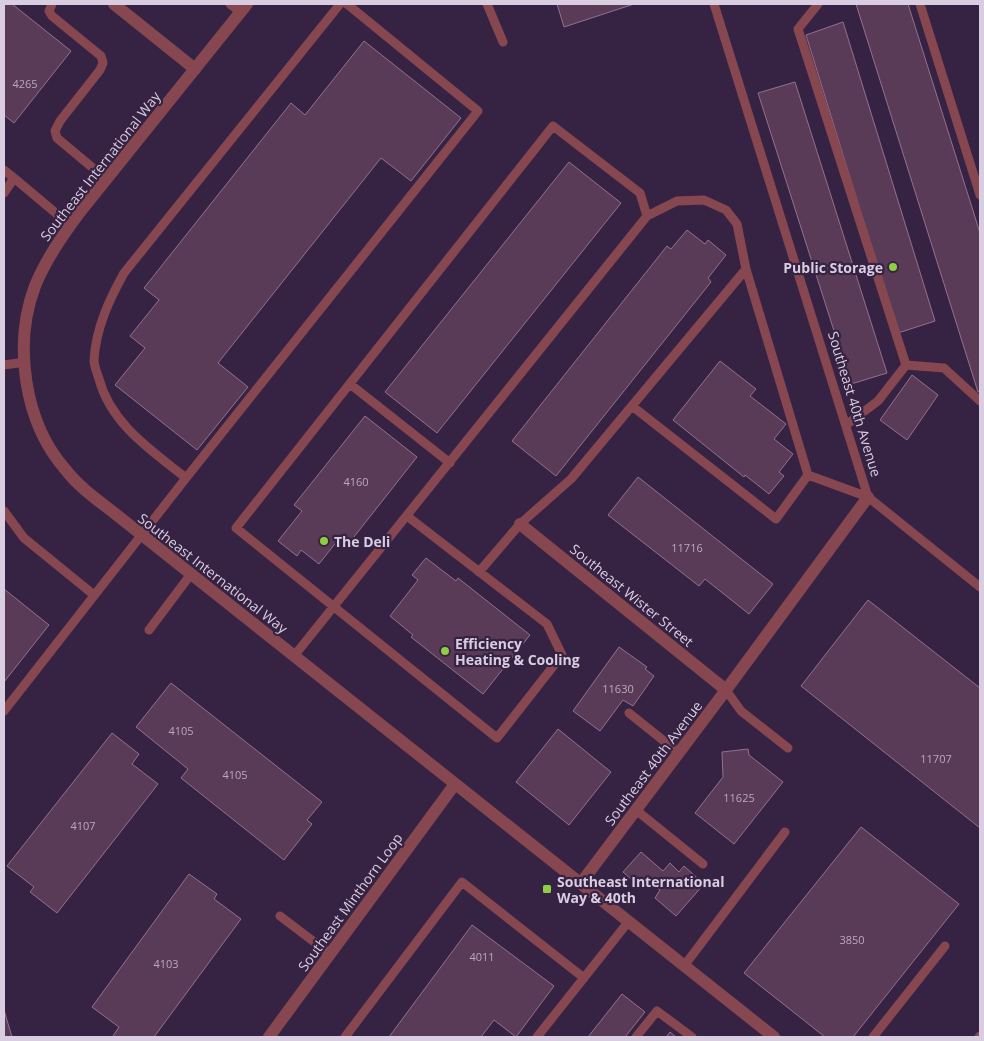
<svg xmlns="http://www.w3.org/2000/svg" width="984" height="1041" font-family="'Open Sans',sans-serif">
<rect width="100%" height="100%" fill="#362343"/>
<path fill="#5a3b57" stroke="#93718f" d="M4,4H12L71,51L14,123L4,115Z
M557,4H634L564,27Z
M856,4H908L980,233V391L978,392Z
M843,22L935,321L898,333L806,35Z
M364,41L461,118L411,181L381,158L218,363L248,387L197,450L115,385L145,348L130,336L159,300L144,288L291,103L305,115Z
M795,82L887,373L851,384L758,93Z
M569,162L621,203L437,433L385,392Z
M687,230L705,244L708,240L726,255L708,278L711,282L556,476L512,441L667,246L671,249Z
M720,361L756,389L750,396L786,424L774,439L793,454L779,472L784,476L769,494L745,475L744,477L673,420Z
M912,375L938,395L907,440L880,420Z
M365,416L417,457L346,547L338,540L319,564L301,550L297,556L278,541L302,511L294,505Z
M638,477L773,584L749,614L705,579L699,586L608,515Z
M426,558L456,581L458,578L530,635L483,694L411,637L413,635L390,616L418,580L412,575Z
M4,589L49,625L4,682Z
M868,600L980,688V828L801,686Z
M619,647L647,667L645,669L654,676L633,706L623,700L600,731L573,711Z
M171,683L322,802L307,820L312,824L284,860L181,778L188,769L136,727Z
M558,729L611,772L569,825L516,782Z
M112,733L139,754L132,764L158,784L57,913L30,892L34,887L7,866Z
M748,749L749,755L783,782L734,844L695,813L723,777L722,752Z
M861,827L959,904L853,1037H825L744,973Z
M641,852L663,871L670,863L679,872L684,866L704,884L676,916L655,898L660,890L652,884L640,887L623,872Z
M189,874L217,894L214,899L241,919L154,1037H115L113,1036L119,1027L92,1007Z
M472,925L554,986L516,1037L494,1020L481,1037H389Z
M622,994L645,1012L625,1037H588Z
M4,1010L12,1037H4Z
M670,1032L676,1037H666Z"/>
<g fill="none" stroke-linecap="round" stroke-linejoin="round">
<path stroke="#874751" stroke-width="9" d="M52,4L49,11L52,16L101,56L103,63L100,70L60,121L55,131L57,138L106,179
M230,4L240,12
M487,4L503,42
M714,4L868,497
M818,4L798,29L906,365
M920,4L980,195
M4,170L14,178
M4,193L14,178L70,225
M4,365L25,362
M906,365L944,368L980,401
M350,384L450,463
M632,406L776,519L808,475
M846,425L878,401L906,365
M186,478L478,111L347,4
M4,511L24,538L94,595
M407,516L547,624L562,655L497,738L236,528L553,126L640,193L647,216
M479,572L520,524L571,479L746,269L808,475L868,497L980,587
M149,630L191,574
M294,656L647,216L677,201L704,200L726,210L737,224L746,269
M726,690L741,711L788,748
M4,711L186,478C151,450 111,424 99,379C97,373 94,366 94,360C96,328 109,300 124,273L340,4
M629,713L679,753
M636,810L703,864
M280,916L330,954
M684,966L785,832
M345,1037L462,882L584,978
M537,1037L629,921
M636,1037L657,1011L692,1037
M873,1037L945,946
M979,1037L980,1036"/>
<path stroke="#874751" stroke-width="12" d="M114,4L195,69
M520,524L726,690
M581,883L726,690L868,497
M269,1037L455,784"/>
<path stroke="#874751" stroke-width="12" d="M247,4L80,212C63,235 46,259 35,286C13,344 24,422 65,469C78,486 96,499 113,512L774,1037"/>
</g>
<g fill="#8fcd41" stroke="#362343" stroke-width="2">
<circle cx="893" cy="267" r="5"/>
<circle cx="324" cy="541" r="5"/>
<circle cx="445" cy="651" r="5"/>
<rect x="542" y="884" width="10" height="10" rx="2.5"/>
</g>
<g text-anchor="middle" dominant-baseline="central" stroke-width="4.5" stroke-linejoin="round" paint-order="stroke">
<g font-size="11" fill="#b9a8bf">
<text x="25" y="83">4265</text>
<text x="356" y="481">4160</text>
<text x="687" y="547">11716</text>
<text x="618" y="688">11630</text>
<text x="181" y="730">4105</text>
<text x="936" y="758">11707</text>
<text x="235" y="774">4105</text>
<text x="739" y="797">11625</text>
<text x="83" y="825">4107</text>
<text x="852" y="939">3850</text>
<text x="482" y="956">4011</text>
<text x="166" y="963">4103</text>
</g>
<g font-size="14" fill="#d9cde2" stroke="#362343">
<text transform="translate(100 166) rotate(-52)">Southeast International Way</text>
<text transform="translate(855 404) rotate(73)">Southeast 40th Avenue</text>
<text transform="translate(213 573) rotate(38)">Southeast International Way</text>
<text transform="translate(632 595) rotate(39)">Southeast Wister Street</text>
<text transform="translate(653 763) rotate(-53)">Southeast 40th Avenue</text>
<text transform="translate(350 902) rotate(-54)">Southeast Minthorn Loop</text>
</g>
<g font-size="14" font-weight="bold" fill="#d9cde2" stroke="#362343" text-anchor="start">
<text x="883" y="267" text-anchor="end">Public Storage</text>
<text x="334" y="541">The Deli</text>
<text x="455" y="643">Efficiency<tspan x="455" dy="16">Heating &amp; Cooling</tspan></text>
<text x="557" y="881">Southeast International<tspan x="557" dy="16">Way &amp; 40th</tspan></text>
</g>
</g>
<rect width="984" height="1041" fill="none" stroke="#d9cde2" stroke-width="10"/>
</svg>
